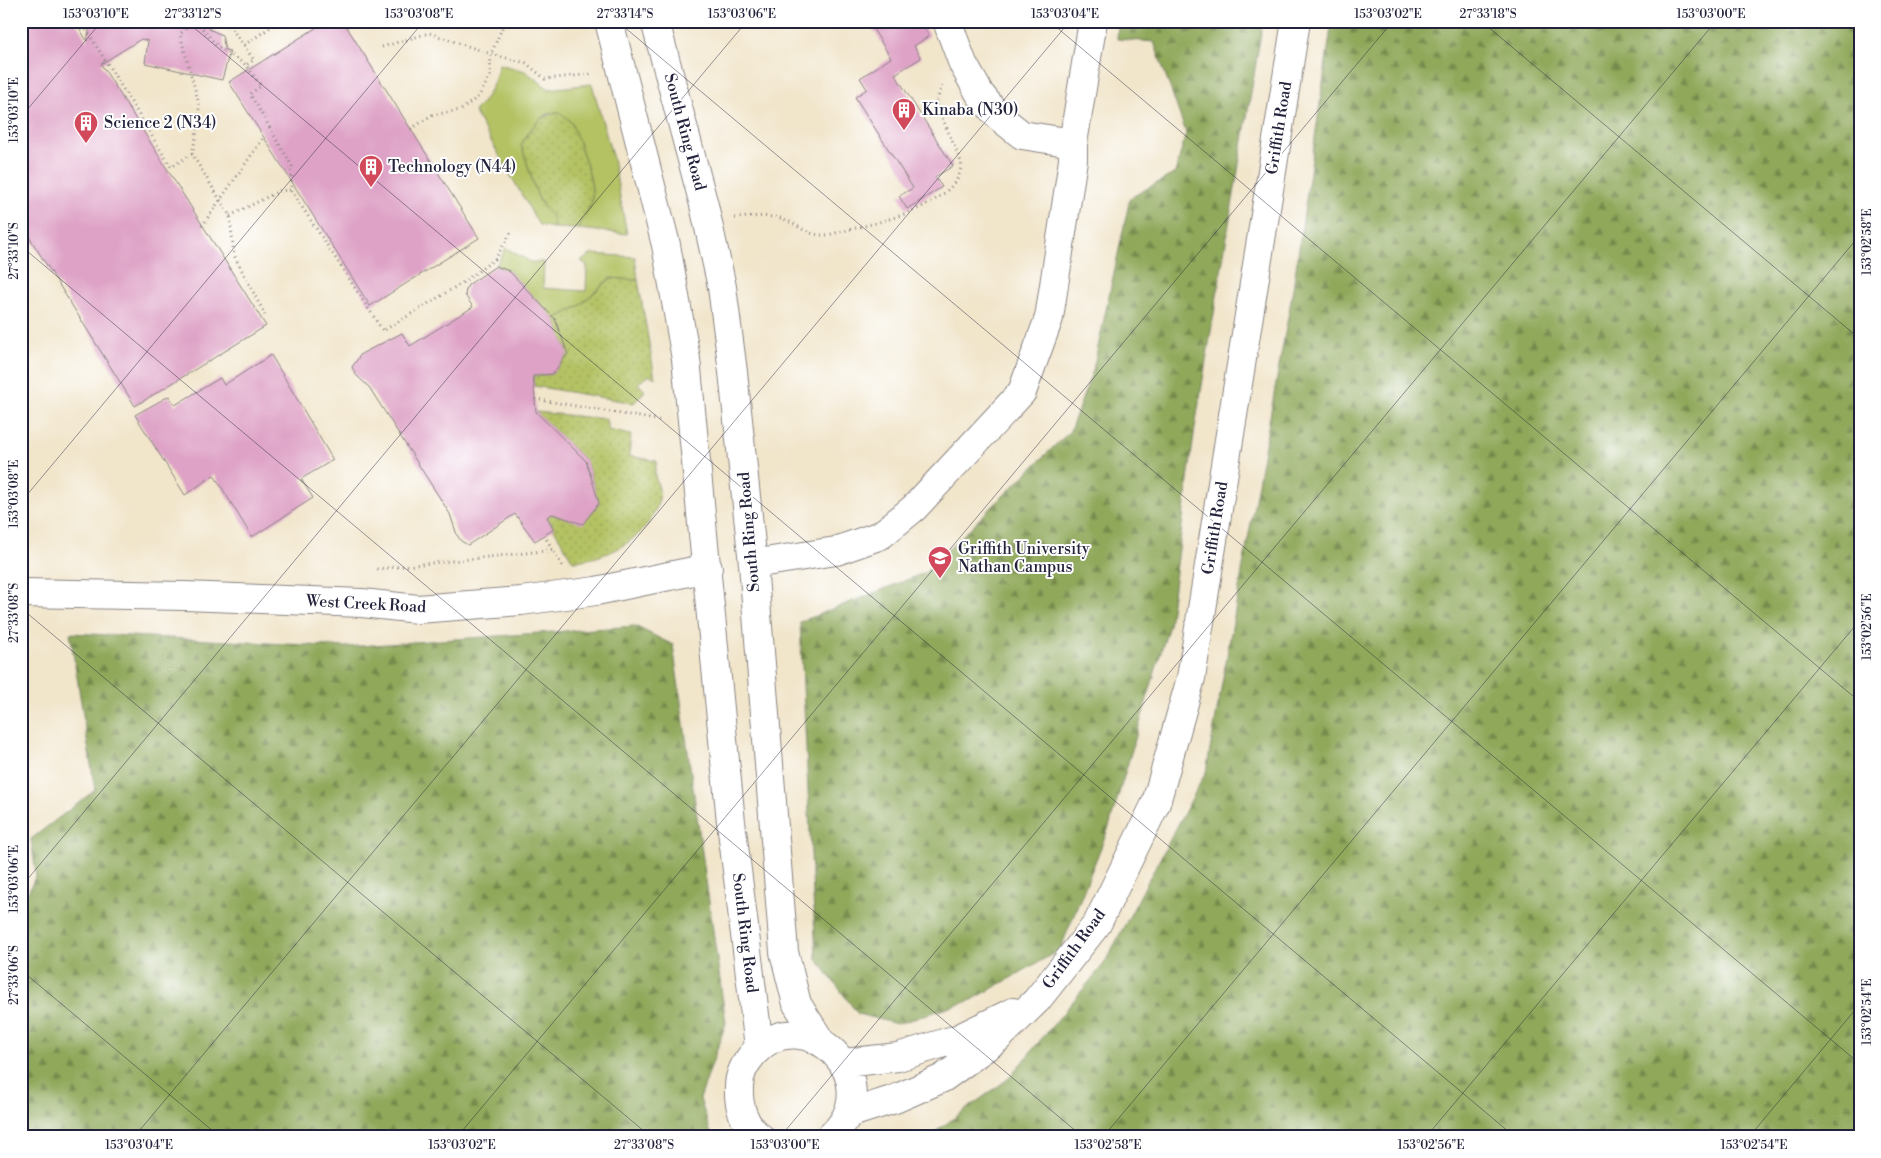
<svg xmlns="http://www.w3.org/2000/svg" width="1881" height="1158" font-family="'Libre Bodoni',serif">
<defs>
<pattern id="grass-dots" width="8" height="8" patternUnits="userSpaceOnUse" patternTransform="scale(1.25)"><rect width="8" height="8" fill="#b4c264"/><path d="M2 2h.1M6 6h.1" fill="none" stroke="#9aa658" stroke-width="1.8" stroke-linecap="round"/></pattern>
<pattern id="forest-firs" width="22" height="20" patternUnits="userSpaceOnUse" patternTransform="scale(1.25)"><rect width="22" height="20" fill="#8fa85a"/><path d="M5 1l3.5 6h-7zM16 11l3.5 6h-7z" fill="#74884c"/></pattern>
</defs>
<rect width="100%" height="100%" fill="#fff"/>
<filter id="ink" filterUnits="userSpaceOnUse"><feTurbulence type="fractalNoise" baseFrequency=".02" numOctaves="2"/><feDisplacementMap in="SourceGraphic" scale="10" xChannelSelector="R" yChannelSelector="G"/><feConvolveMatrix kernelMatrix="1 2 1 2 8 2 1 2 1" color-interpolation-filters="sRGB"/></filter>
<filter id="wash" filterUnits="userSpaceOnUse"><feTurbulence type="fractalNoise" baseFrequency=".0096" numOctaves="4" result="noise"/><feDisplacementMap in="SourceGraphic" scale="20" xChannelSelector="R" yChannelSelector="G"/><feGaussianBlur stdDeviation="1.12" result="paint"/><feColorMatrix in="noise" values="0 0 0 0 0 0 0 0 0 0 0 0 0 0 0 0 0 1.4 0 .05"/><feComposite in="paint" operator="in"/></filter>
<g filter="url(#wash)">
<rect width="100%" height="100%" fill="#f1e5ca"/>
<path fill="url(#grass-dots)" stroke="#6b7250" d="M560,113L567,116L572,124C579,143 595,181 592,201C590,212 580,218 578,229L553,228C556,214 548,215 542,205C534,192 527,161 521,145C531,128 539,114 560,113Z
M611,278L638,280L655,378L650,375L638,383L645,391L634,403L534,386L533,376L552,374L568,354L555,319L579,306Z
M536,412L606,419L608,430L631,435L629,456L657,461C656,466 654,471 655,476C657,484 661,490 659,499C651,537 609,559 573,561L547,517L552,514L583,523L599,503L586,461Z"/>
<path fill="url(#forest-firs)" stroke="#58654a" d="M1118,21H1263L1195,427L1169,625L1109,827L1060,950L972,1000L897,1024L858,1014L816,958L800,622L924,573L1070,431L1093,370L1130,198L1175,173L1186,133L1154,42L1117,39Z
M1332,21H1860V1137H928L1008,1079L1104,964L1206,772L1293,289Z
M635,626L673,645L726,1023L700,1099L712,1137H21V908L36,875L31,839L95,790L70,633L346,647Z"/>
<path fill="#b4c264" stroke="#6b7250" d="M499,64L525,71L549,89L592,84L613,159L627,234L578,229C580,218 590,212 592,201C595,181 579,143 572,124C552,96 532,126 521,145C527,160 534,192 542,205C548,215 556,214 553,228L539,225L474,111C488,99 495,82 499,64Z
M506,248L531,262H544L543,288L586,291L587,265L581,261L592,254L635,257L638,280L610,278L579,306L555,319L509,271L496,266Z"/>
<g id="blocks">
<path fill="#dea2c6" d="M37,21H75L87,41L91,21H208L209,29L222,35L225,50L230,51L222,80L145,63L148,41L141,39L101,64L266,326L135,406L21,224V31Z
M327,21H343L479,238L370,306L229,82Z
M868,21H920L929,36L914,46L921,58L895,74L953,166L935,177L942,187L907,209L899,196L913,188L855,97L867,89L860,78L891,58Z
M496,266L509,271L555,319L568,354L552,374L533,376L536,412L586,461L599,503L583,524L552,514L547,517L554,529L535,541L515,514L468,545L461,541L457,535L450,514L369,387L356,375L352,367L361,354L402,333L410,346L473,307L465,295L466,290L468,285Z
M271,355L333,460L301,479L313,498L252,537L214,475L185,495L135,415L169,396L175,405L220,378L224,385Z"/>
</g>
</g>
<g filter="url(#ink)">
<use href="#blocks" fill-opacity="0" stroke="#8a8482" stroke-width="1"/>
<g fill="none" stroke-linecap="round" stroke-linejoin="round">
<defs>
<path id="minor" d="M609,21L666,245L686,359L731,822L759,1047
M655,21L704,205L722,287L733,372L753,564L784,952L797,1004L821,1042
M1073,143L1093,21
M753,564L836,551L881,535L914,508L1022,392L1049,318L1073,160V143L1022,135L998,116L980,94L963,64L947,21
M21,593L185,596L362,603L418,609L521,601L596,591L708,568
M844,1063L898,1057L957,1039L1013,1012
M848,1114L895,1099L943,1078L997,1039L1037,1000L1097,924L1156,803L1191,678L1296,21
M760,1137C744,1126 738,1106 739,1087C739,1074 745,1063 754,1053C804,997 893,1081 830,1137"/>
</defs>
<use href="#minor" stroke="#8a8482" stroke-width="30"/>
<path stroke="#8a8482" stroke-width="3" stroke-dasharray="1 4" stroke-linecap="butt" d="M81,21L171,167L192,154L230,216L234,255L265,315
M196,21L217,46L246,65L261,86L250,94L292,166L291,190L383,331L462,283L495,259L512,231
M226,21L254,60L246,65
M244,45L280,21
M382,47L429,33L491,54L526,63L545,79L593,74
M411,129L432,115L461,110L479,96L490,76L491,54L505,21
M192,154L199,123V104L180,34L194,21
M230,216L279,191L291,190
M735,218C750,217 771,214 786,220C803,228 807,236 828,235C865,225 931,214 955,182C959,178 960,170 962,164L936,103L942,86
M535,399L663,421
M544,535L563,567
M377,569L553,550"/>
<use href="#minor" stroke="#fff" stroke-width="28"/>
<path stroke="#8a8482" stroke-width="3" stroke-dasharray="1 4" stroke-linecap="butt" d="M202,226L264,137"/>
</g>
</g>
<path fill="none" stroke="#22223b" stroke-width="1" stroke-opacity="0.45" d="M186,21L1515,1137M617,21L1860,1064M1049,21L1860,702M1481,21L1860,339M21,117L102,21M21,246L1083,1137M21,502L424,21M21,608L651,1137M21,887L747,21M21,970L220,1137M134,1137L1070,21M457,1137L1393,21M780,1137L1716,21M1103,1137L1860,235M1426,1137L1860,620M1749,1137L1860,1004"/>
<defs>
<symbol id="building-pin" viewBox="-11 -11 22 30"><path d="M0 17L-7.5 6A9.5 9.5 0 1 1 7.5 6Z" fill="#d1495b" stroke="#fff"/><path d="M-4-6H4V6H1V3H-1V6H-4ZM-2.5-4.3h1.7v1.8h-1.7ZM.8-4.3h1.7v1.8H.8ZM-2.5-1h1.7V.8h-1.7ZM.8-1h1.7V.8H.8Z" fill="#fff"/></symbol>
<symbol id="university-pin" viewBox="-11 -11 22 30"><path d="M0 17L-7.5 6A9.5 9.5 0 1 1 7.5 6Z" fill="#d1495b" stroke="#fff"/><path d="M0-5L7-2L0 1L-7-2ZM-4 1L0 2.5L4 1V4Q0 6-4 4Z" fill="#fff"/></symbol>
</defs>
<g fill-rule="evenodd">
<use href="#building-pin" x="890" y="96" width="28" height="38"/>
<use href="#building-pin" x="72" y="109" width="28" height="38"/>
<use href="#building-pin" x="357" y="153" width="28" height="38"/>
<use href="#university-pin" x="926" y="544" width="28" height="38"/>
</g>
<g text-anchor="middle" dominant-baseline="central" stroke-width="4" stroke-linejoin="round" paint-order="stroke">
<g font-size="16" fill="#22223b" stroke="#fff" text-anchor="start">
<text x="922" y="110">Kinaba (N30)</text>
<text x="104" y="123">Science 2 (N34)</text>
<text x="388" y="167">Technology (N44)</text>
<text x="958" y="549">Griffith University<tspan x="958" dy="18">Nathan Campus</tspan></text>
</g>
<g font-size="16" fill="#22223b" stroke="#fff">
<text transform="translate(1279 128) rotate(-81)">Griffith Road</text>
<text transform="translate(685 132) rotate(75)">South Ring Road</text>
<text transform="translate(1215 528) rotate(-81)">Griffith Road</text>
<text transform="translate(749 532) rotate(-95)">South Ring Road</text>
<text transform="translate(366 604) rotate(3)">West Creek Road</text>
<text transform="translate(745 933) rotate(83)">South Ring Road</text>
<text transform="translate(1074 949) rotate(-54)">Griffith Road</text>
</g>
</g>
<rect width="1881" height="1158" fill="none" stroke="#fff" stroke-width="55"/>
<rect x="28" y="28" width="1826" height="1102" fill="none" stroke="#22223b" stroke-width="2"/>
<g font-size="12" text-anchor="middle" fill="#22223b">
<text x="96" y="18">153°03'10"E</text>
<text x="193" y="18">27°33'12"S</text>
<text x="419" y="18">153°03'08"E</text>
<text x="625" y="18">27°33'14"S</text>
<text x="742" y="18">153°03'06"E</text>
<text x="1065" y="18">153°03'04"E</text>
<text x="1388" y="18">153°03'02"E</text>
<text x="1488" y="18">27°33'18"S</text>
<text x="1711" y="18">153°03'00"E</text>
<text transform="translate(14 110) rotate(-90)" y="4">153°03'10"E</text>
<text transform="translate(1867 242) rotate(-90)" y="4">153°02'58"E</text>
<text transform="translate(14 251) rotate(-90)" y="4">27°33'10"S</text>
<text transform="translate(14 494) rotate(-90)" y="4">153°03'08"E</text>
<text transform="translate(14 613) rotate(-90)" y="4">27°33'08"S</text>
<text transform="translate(1867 627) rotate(-90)" y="4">153°02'56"E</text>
<text transform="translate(14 879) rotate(-90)" y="4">153°03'06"E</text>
<text transform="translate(14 975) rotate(-90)" y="4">27°33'06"S</text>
<text transform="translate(1867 1012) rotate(-90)" y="4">153°02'54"E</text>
<text x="139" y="1149">153°03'04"E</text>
<text x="462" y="1149">153°03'02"E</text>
<text x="644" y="1149">27°33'08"S</text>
<text x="785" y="1149">153°03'00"E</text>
<text x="1108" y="1149">153°02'58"E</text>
<text x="1431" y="1149">153°02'56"E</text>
<text x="1754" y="1149">153°02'54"E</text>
</g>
</svg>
